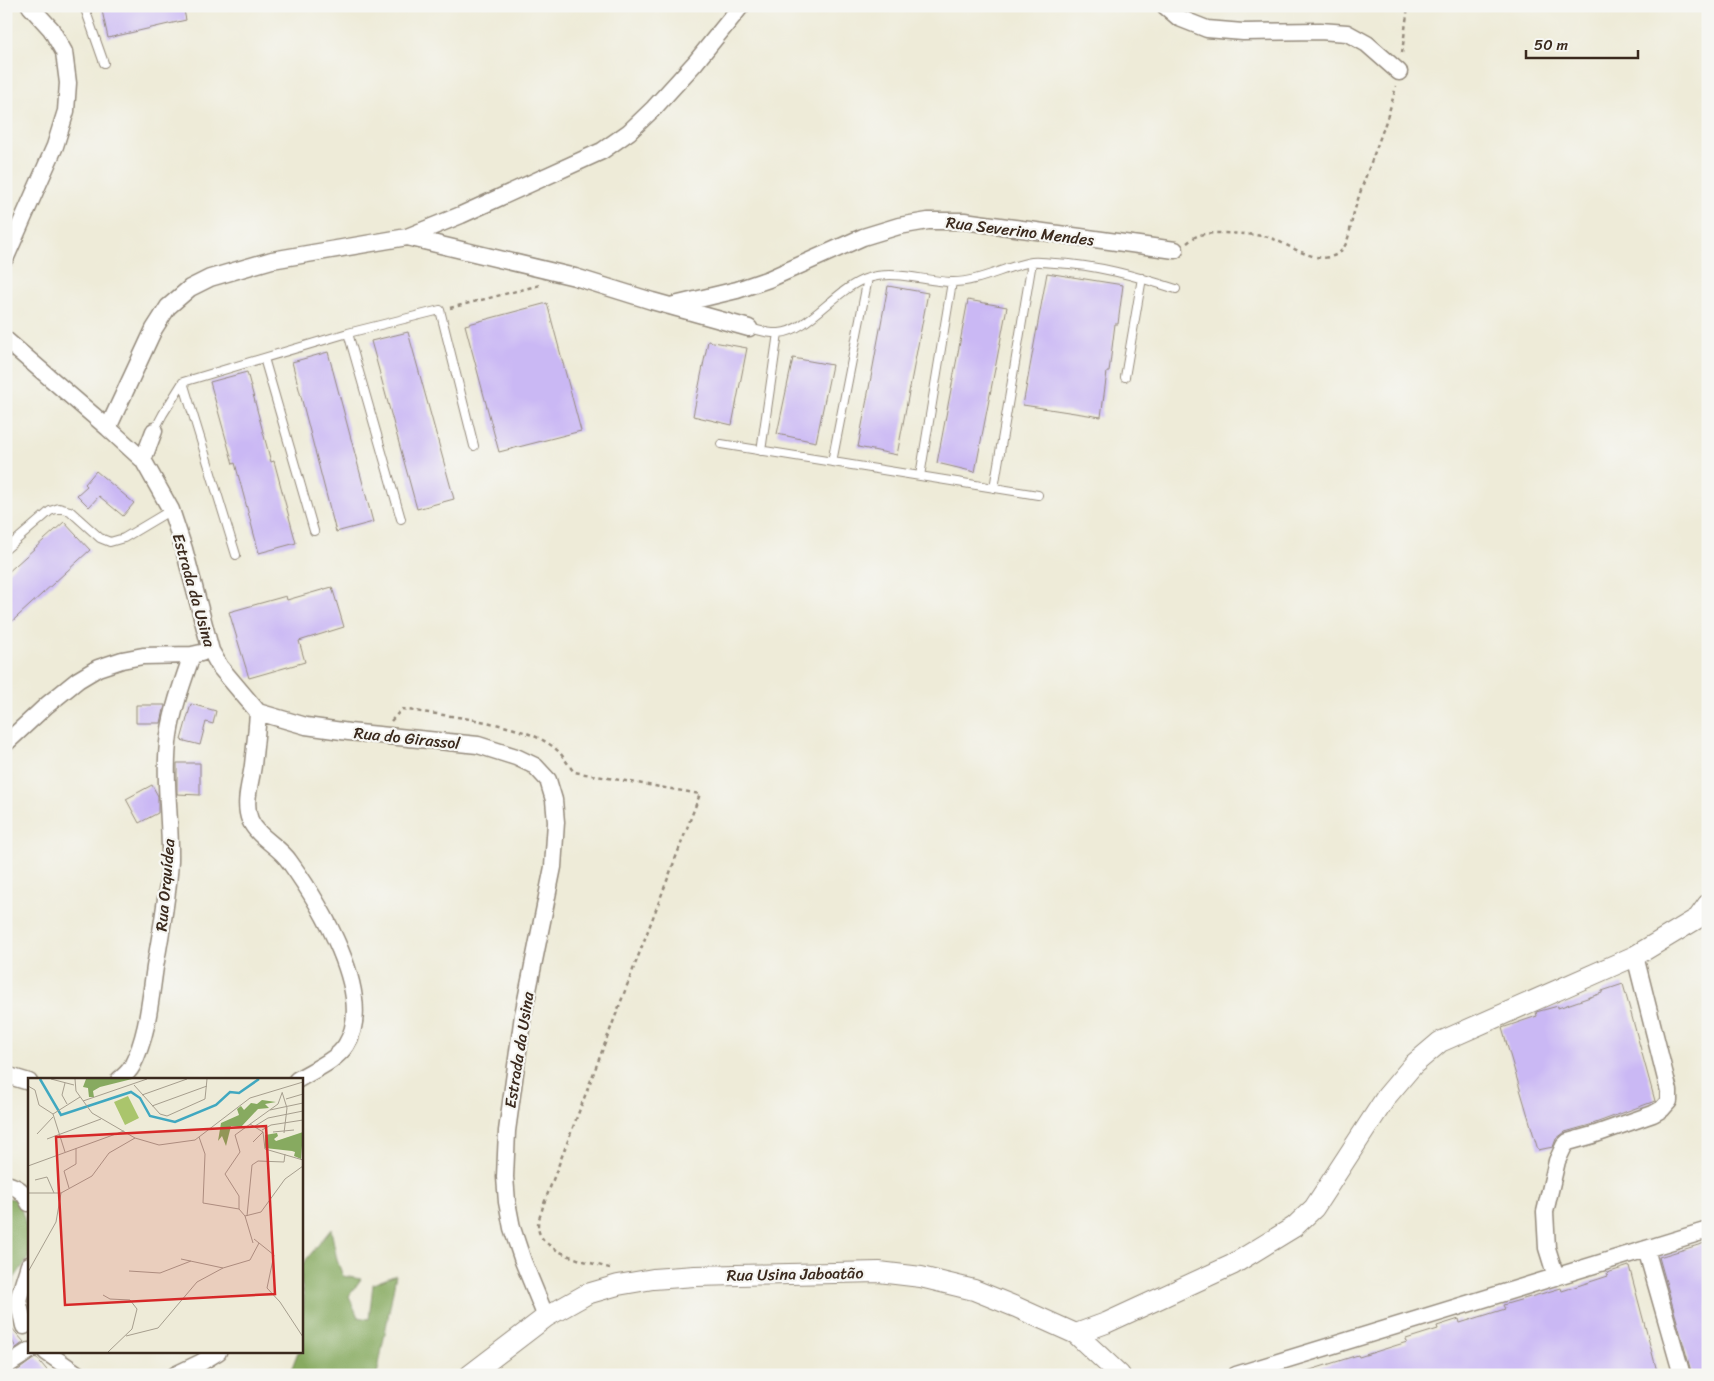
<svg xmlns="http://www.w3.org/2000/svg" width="1714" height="1381" font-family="Sriracha,sans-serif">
<rect width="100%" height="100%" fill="#f6f6f2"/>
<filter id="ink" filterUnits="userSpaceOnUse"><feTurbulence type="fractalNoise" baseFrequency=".02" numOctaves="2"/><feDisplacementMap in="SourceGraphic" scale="10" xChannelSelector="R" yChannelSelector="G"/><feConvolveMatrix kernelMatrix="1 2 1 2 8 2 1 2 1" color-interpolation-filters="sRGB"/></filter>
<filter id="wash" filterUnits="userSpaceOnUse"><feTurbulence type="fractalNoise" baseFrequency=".0096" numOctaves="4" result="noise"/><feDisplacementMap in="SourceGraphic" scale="20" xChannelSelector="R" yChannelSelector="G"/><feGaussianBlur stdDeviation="1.12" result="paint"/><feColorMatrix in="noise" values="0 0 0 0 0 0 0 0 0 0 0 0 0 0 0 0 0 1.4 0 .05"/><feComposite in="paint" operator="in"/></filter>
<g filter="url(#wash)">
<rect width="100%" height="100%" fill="#eeebd8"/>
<path fill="#87aa60" stroke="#616a3f" d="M6,1198L18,1199L25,1221L29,1246V1257L14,1279L8,1308H6Z
M331,1229L337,1260L343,1276L361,1279L349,1296L358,1317L369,1319L373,1284L396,1275L377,1375H289L298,1352H301V1329L304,1298L301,1280V1266Z"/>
<g id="blocks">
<path fill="#cab8f4" d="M101,6H165V9L183,6L186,20L108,38Z
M1047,273L1123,285L1118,324H1115L1109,372H1107L1101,417L1023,405Z
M888,286L928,293L897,455L858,447Z
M968,300L1007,307L975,472L937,463Z
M547,303L581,431L499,452L465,325Z
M408,332L454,499L417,509L371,341Z
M708,341L747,348L732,425L693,416Z
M328,352L373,522L336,532L292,362Z
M793,358L832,365L816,442L777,434Z
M247,372L271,462L274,461L296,543L259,553L235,463L233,464L210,382Z
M96,471L134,503L123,516L99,496L89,507L77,495L87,486L85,484Z
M64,522L90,550L6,627V574Z
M332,587L344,627L299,641L305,662L249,678L229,612L286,596L287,600Z
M191,704L216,711L213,724L206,722L200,745L181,740Z
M136,705H165L161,723H136Z
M177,763H200V795L177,794Z
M152,785L158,796V813L139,823L126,799Z
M1623,984L1655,1101L1590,1125L1565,1132L1556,1139L1553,1147L1538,1150L1502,1028L1537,1016L1536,1012L1558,1006V1008L1602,993V991Z
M1708,1242V1375H1692L1659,1257Z
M1629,1266L1658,1375H1304V1372L1358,1355L1359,1357L1407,1342L1406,1339L1438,1329L1437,1326L1459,1319L1460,1323L1505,1309L1503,1305L1561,1288L1562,1291L1608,1276L1607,1273Z
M10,1326L24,1342L16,1348L6,1329Z
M36,1357L51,1375H21L17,1371Z"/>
</g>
</g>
<g filter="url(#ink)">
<use href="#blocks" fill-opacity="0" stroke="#948a7b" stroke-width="1"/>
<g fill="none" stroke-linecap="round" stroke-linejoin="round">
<defs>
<path id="service" d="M84,6L104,63
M749,328C759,330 769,334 779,333C809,331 837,287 868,278C896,270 923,281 951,282C978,283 1006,266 1032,262C1039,261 1047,263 1055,263C1097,265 1136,276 1176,289
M348,333L401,519
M264,358L314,531
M1125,377L1142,278
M183,382L236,555
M154,431L163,414L183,382L348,333L440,310L474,446
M721,444L1038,495
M761,451L778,333
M832,462L868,278
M920,476L952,282
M994,488L1032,262
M6,549L50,511L59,508L70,511L100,538L110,542L124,538L171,510"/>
<path id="minor" d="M1165,6L1179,18L1207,29L1243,32L1320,31L1347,33L1367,44L1399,72
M407,237L575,277L652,301L749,328
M6,257L55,146L66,111L68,83L64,52L51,29L30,6
M670,306L737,290L769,279L863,237L899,226L928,221H964L1175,250
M6,340L108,428L143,460
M108,428L154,329L168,307L190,288L210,278L272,260L407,237L461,215L602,151L629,132L654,108L695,63L741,6
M154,431L143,460L171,510L184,549L211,651L220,667L258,712
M258,712L306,726L349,732L478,745L516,757L535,766L548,780L554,800L556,822L553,867L523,1015L507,1131L505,1177L507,1202L512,1228L523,1261L546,1317
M258,712C257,729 255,747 253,765C251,782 243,803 250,820C258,838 279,846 289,861C318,901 377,996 346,1045C336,1061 313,1070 297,1080
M6,743L47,705L78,680L98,668L122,660L143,656L192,655L201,653
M6,1075L29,1082
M119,1080C124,1076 129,1072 132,1066C148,1035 150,1000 155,967C161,932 168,896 170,861C171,819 163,777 169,735C173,708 183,681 192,655
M6,1184C17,1187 24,1191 29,1203
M1646,1249L1682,1375
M1556,1277L1547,1248L1545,1212L1557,1161L1564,1146L1568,1142L1593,1135L1653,1114L1662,1109L1669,1101V1091L1635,956
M24,1326L18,1300L29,1265
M46,1352L79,1375
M6,1366L29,1351
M175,1375L200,1363L218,1352
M1236,1375L1708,1230"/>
<path id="tertiary" d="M1076,1334L1106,1323L1232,1265L1294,1227L1314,1208L1387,1096L1414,1064L1440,1042L1635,956L1698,918L1708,904
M470,1375L546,1317L587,1294L618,1285L653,1279L695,1276L879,1272L921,1277L974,1290L1016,1307L1076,1334L1120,1375"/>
</defs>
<use href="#service" stroke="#948a7b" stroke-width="10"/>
<use href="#minor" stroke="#948a7b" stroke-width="19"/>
<use href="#tertiary" stroke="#948a7b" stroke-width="22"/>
<path stroke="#948a7b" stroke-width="2.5" stroke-dasharray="4 4" stroke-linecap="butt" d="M1402,53L1408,6
M1187,243C1191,240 1195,236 1200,235C1211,231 1256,234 1268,237C1288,243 1319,269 1340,252C1349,244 1350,228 1353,216C1365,172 1386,130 1396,86
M450,308L540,285
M391,721L402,709C443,716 532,722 560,753C565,759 569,766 574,772L700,794L543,1206C542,1212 538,1219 538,1225C537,1253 593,1263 613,1269"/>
<use href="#service" stroke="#fff" stroke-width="8"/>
<use href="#minor" stroke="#fff" stroke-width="16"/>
<use href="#tertiary" stroke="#fff" stroke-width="20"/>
</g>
</g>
<g text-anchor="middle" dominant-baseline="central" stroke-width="4.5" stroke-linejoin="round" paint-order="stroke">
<g font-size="16" fill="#3b2a1e" stroke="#f6f6f2">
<text transform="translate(1020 231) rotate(7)">Rua Severino Mendes</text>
<text transform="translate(194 590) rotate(74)">Estrada da Usina</text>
<text transform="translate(407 738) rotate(6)">Rua do Girassol</text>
<text transform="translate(165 885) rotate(-85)">Rua Orquídea</text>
<text transform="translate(519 1050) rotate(-81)">Estrada da Usina</text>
<text transform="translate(795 1274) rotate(-1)">Rua Usina Jaboatão</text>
</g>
</g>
<g transform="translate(28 1078)">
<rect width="275" height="275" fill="#eeebd8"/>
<path d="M100,18L111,40L97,47L86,24Z" fill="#aac56c"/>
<path d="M58,1H104L72,9L65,13L66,19H61L60,10L55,9ZM234,22L248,24L237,26L241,30L230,31L213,49L203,48L198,68L194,58L190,63L193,45L211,37L209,31L213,28L216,32L223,25L229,26ZM275,54L273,81L266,78L267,74L264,73L237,70V57L249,55L250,58L246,61L248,63Z" fill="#87aa60"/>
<path fill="none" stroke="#40a8c0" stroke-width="2.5" d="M12,1L33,37L103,14L112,20L122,38L147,44L188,27L202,14L211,15L231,1"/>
<path fill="none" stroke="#a69e8e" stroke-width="1" d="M23,1L46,7M47,1L48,13L64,35L107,60L131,67L167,62L222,20L275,4M37,5L34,17L39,26M106,7L132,36L139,38L177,21L179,1M0,8L7,12L11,27L25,36M254,14L259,30L256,55M114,17L159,1M258,21L275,16M55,23L119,1M124,28L179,8M242,32L275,25M222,46L235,54L225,64M227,48L240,40L275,33M234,52L243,47L275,42M235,54L237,71L275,82M245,54L266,52M9,56L25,39M171,59L177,76L175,125L211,131M19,61L73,41M37,74L25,36L52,19M0,88L96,53M7,102L19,99L26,115M41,110L36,93L48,86V70M0,115H33M211,131V118L197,96L212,74L207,57L250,26L254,15M211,131L217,138L225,165M217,138L233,134L257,101L275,88M219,138L224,87L230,83L256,84L257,76M226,161L246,177L239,210L252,224L275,259M153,181L195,190M101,193L132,195L163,183M0,194L28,144L33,115L64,98L81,75L107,60M75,217L82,221L102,222L109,231L104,251L80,274M98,258L130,250L169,204L195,190L222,182L231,165"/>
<path fill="#d62828" fill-opacity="0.15" stroke="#d62828" stroke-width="2.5" d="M238,48L247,216L37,227L28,59Z"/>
<rect width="275" height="275" fill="none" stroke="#3b2a1e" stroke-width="2.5"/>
</g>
<rect width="1714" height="1381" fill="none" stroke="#f6f6f2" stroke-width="25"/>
<path d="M1526 50v8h112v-8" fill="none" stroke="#3b2a1e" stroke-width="2.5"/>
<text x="1534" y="50" font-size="15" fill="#3b2a1e" stroke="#f6f6f2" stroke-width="4" paint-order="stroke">50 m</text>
</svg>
